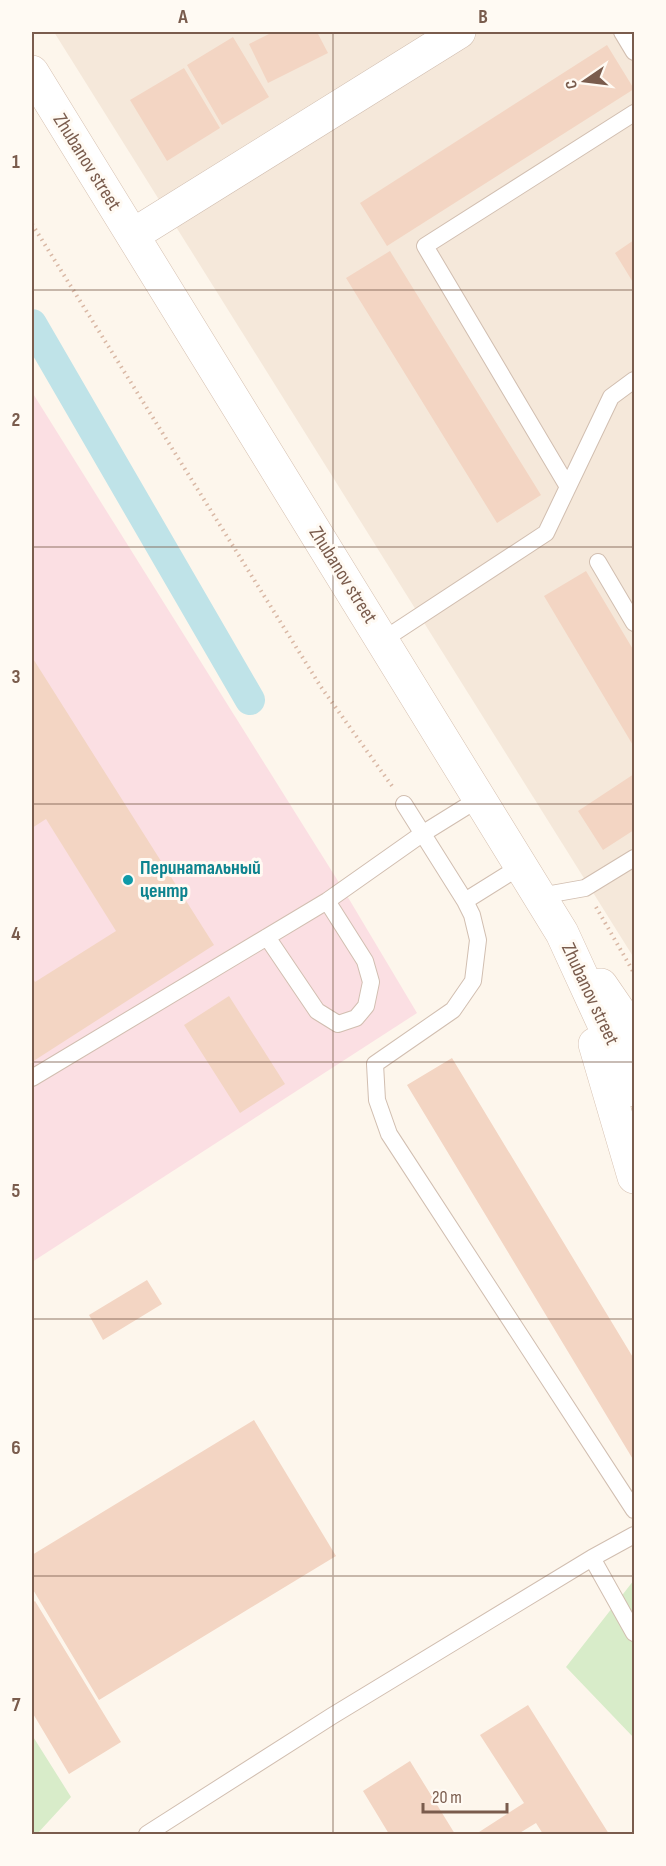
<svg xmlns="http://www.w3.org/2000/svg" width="666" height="1866" font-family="'Sofia Sans Condensed',sans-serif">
<rect width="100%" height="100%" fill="#fdf6ec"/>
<path fill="#f5e8da" d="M54,32H634V958Z"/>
<path fill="#fbdfe3" d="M32,392L343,889L417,1013L32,1262Z"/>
<path fill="#d8ecc9" d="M634,1580V1738L566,1667Z
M32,1735L71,1797L37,1834H32Z"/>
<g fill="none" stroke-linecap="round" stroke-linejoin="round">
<path stroke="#bfe3e8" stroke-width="30" d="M32,324L250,700"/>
</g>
<path fill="#f3d5c3" d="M273,32H317L328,53L268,83L249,44Z
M233,37L269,97L222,125L187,65Z
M607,45L634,89L387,246L360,203Z
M184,68L220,128L167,161L130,100Z
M634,240V284L615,253Z
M390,251L541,495L497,523L346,278Z
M586,571L634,651V747L544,596Z
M32,657L214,945L32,1062V976L35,982L116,931L46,819L32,828Z
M634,774V830L603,850L578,811Z
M229,996L285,1084L240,1113L184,1025Z
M452,1058L634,1359V1461L407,1085Z
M147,1280L162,1304L103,1340L89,1315Z
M254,1420L336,1556L99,1700L32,1588V1555Z
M35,1601L121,1742L69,1774L32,1712V1603Z
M528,1705L609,1834H543L536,1823L518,1834H476L524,1803L480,1735Z
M410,1761L455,1834H389L363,1791Z"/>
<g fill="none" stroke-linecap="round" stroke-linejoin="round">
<defs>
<path id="service" d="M622,32L634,52
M568,487L425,246L634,113
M598,562L634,623
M383,640L546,533L611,397L634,380
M404,804L465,901L472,915L478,940L473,981L453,1010L375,1064L377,1100L389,1134L634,1510
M540,896L585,888L634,858
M465,901L521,866
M267,937L317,1011L338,1024L356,1018L366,1006L371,982L365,961L327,901
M32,1078L327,901L422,834L480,798
M592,1558L634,1633
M147,1834L332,1716L592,1558L634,1535"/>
<path id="minor" d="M133,235L459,32"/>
<path id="secondary" d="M32,72L562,933L634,1090
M601,985L634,1033
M595,1044L634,1177"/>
</defs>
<use href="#service" stroke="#d1beb0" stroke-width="18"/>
<use href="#minor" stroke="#d1beb0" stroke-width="34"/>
<use href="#secondary" stroke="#d6c0b0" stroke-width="34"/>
<path stroke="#d9b8a5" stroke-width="4" stroke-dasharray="1.5 4.5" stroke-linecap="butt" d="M32,224L321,687L392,786
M596,907L634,973"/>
<use href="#service" stroke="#fff" stroke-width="16"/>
<use href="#minor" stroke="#fff" stroke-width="33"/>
<use href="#secondary" stroke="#fff" stroke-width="33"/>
</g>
<path fill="none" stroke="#7a5c4d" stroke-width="1.5" stroke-opacity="0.55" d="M333,32V1834M32,290H634M32,547H634M32,804H634M32,1062H634M32,1319H634M32,1576H634"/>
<circle fill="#0f9aa8" stroke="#fffaf3" stroke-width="2" cx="128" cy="880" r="6"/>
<g text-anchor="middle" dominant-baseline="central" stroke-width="6" stroke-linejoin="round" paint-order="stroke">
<g font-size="20" fill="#7a5c4d" stroke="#fffaf3">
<text transform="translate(87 162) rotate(58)">Zhubanov street</text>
<text transform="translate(343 575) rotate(58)">Zhubanov street</text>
<text transform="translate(590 994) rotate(65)">Zhubanov street</text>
</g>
<g font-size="20" font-weight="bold" fill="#0d838f" stroke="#fffaf3" text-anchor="start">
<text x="140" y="868">Перинатальный<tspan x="140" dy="23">центр</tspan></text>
</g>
</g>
<rect width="666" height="1866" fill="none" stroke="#fffaf3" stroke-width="66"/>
<g transform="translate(585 81) rotate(256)" stroke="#fffaf3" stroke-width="4.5" paint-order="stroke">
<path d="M0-4.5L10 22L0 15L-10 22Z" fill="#7a5c4d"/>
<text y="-9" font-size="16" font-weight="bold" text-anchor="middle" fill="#7a5c4d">С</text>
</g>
<path d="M423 1803v9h84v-9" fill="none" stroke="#7a5c4d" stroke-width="3"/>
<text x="432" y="1803" font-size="18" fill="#7a5c4d" stroke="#fffaf3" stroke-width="4.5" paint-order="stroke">20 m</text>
<rect x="33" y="33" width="600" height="1800" fill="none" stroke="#7a5c4d" stroke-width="2"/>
<g font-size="20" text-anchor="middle" font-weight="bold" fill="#7a5c4d">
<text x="183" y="23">A</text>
<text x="483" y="23">B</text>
<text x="16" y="168">1</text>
<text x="16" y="426">2</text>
<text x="16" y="683">3</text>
<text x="16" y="940">4</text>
<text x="16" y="1197">5</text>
<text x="16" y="1454">6</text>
<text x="16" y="1711">7</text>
</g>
</svg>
